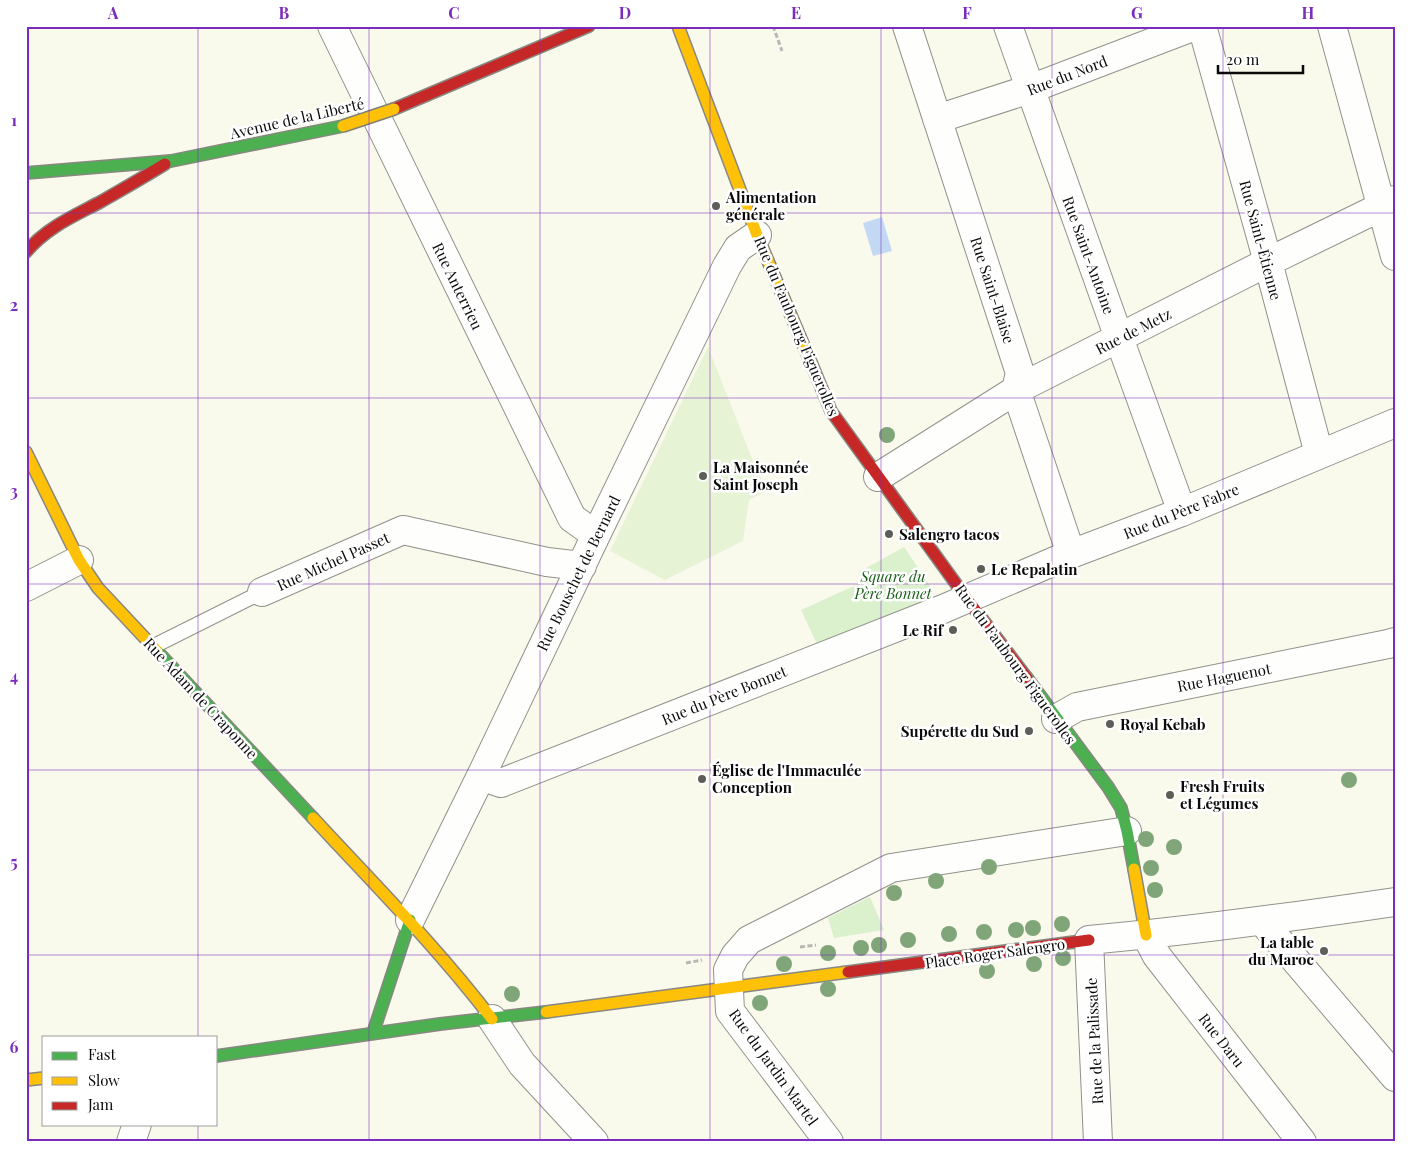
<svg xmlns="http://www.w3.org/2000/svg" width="1421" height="1168" font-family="'Playfair Display',serif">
<rect width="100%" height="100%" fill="#f9f9ec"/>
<path fill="#dbf0cc" d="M904,547L931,587L926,601L817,644L801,610L863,582L859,572Z
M870,897L884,930L834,938L828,918Z"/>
<path fill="#e6f4d5" d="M708,347L753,461L767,491L749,500L743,541L665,580L610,551Z"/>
<path fill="#c2d8f3" d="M882,217L892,251L873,256L863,223Z"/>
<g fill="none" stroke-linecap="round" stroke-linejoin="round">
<defs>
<path id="lane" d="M154,646L262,592"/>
<path id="street" d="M332,26L572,518L596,535
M907,26L1020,373L1016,390L1071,554
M1008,26L1119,338L1182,512
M1202,26L1268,262L1319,454
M1332,26L1395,256
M937,119L1030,89L1195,26
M878,477L1016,390L1268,262L1395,200
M26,587L79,560
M262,592L403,530L547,562L582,566
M1056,719L1077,707L1388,644L1395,642
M481,776L501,783L943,609L1071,554L1182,512L1395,423
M410,920L481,776L596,535L727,266L738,248L757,235
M1262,921L1395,1077
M1146,935L1157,956L1302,1142
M492,1019L522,1064L594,1142
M131,1142L137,1124
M829,1142L730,1011L728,970L735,956L749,940L891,868L1127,831
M1098,1142L1089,940C1191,931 1293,917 1395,902"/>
<path id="fast" d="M26,173L171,161L343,126
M157,651L313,818
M1027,678L1108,787L1121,808L1127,831L1134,869
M373,1033L410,920
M216,1056L440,1024L546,1012"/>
<path id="slow" d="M678,26L757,235L812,365
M26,452L79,560L98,588L157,651
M313,818C374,884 437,947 492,1019
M1134,869L1146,935
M546,1012L848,972
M26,1080L44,1078"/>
<path id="jam" d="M394,109L589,26
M26,252C47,227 74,216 102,201C123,189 144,177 165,164
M812,365L831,411L967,599L1027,678
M848,972L1089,940"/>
</defs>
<use href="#lane" stroke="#92928c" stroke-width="16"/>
<use href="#street" stroke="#92928c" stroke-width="30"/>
<use href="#fast" stroke="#888882" stroke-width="14"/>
<use href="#slow" stroke="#888882" stroke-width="14"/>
<use href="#jam" stroke="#888882" stroke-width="14"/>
<path stroke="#b7b7b5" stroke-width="3" stroke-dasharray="5 2.5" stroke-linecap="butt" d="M773,26L782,51
M800,947L816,945
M686,963L702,960"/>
<use href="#lane" stroke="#fefefc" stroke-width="14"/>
<use href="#street" stroke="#fefefc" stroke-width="28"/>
<use href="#fast" stroke="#4caf50" stroke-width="11"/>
<use href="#slow" stroke="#ffc107" stroke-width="11"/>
<use href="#jam" stroke="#c62828" stroke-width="11"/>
<defs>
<path id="slow-bridge" d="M343,126L394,109"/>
</defs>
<use href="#slow-bridge" stroke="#7f7f79" stroke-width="14" stroke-linecap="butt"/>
<use href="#slow-bridge" stroke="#ffc107" stroke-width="11"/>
</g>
<g fill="#7fa579">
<circle cx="887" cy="435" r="8"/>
<circle cx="1349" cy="780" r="8"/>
<circle cx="1146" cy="839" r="8"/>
<circle cx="1174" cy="847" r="8"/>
<circle cx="989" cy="867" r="8"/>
<circle cx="1151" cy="868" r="8"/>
<circle cx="936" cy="881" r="8"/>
<circle cx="1155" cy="890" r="8"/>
<circle cx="894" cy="893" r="8"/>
<circle cx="1062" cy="924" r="8"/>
<circle cx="1033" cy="928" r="8"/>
<circle cx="1016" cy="930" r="8"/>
<circle cx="984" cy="932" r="8"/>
<circle cx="949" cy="934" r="8"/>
<circle cx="908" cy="940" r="8"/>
<circle cx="879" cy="945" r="8"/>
<circle cx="861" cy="948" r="8"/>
<circle cx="828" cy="953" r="8"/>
<circle cx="1063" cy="958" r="8"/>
<circle cx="784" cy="964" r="8"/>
<circle cx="1034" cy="964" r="8"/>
<circle cx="987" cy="971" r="8"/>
<circle cx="828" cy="989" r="8"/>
<circle cx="512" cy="994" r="8"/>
<circle cx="760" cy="1003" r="8"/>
</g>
<path fill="none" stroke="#7b2cbf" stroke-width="1" stroke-opacity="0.55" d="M198,26V1037M369,26V1142M540,26V1142M710,26V1142M881,26V1142M1052,26V1142M1223,26V1142M26,213H1395M26,398H1395M26,584H1395M26,770H1395M26,955H1395M198,1124V1142"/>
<g fill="#5e5e59" stroke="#fff" stroke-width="2">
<circle cx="716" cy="206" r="5"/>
<circle cx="703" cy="476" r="5"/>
<circle cx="889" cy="534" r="5"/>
<circle cx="981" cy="569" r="5"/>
<circle cx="953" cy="630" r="5"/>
<circle cx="1110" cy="724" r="5"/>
<circle cx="1029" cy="731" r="5"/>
<circle cx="702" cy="779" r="5"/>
<circle cx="1170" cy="795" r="5"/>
<circle cx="1324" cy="951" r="5"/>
</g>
<g text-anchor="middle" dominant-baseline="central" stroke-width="5" stroke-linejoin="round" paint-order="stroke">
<g font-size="15" fill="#0a0a0a" stroke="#fff">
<text transform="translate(1067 75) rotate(-21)">Rue du Nord</text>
<text transform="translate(297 118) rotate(-13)">Avenue de la Liberté</text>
<text transform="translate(1261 240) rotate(75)">Rue Saint-Étienne</text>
<text transform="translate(1089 255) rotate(70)">Rue Saint-Antoine</text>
<text transform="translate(458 286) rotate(64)">Rue Anterrieu</text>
<text transform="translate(993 290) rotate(72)">Rue Saint-Blaise</text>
<text transform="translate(797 326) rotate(67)">Rue du Faubourg Figuerolles</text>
<text transform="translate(1133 331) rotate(-27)">Rue de Metz</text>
<text transform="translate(1181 511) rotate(-22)">Rue du Père Fabre</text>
<text transform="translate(333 561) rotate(-24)">Rue Michel Passet</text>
<text transform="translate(578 573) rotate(-64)">Rue Bouschet de Bernard</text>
<text transform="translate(1016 664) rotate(54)">Rue du Faubourg Figuerolles</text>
<text transform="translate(1224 677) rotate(-11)">Rue Haguenot</text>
<text transform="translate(724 695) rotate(-22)">Rue du Père Bonnet</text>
<text transform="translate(201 698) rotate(47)">Rue Adam de Craponne</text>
<text transform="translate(995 953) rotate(-8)">Place Roger Salengro</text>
<text transform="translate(1222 1040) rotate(52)">Rue Daru</text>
<text transform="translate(1094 1041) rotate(-93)">Rue de la Palissade</text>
<text transform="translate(774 1067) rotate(54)">Rue du Jardin Martel</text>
</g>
<g font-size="15" font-weight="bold" fill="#0a0a0a" stroke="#fff" text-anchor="start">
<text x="726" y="197">Alimentation<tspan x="726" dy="17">générale</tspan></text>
<text x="713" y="467">La Maisonnée<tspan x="713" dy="17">Saint Joseph</tspan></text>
<text x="899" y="534">Salengro tacos</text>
<text x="991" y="569">Le Repalatin</text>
<text x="943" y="630" text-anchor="end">Le Rif</text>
<text x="1120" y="724">Royal Kebab</text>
<text x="1019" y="731" text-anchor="end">Supérette du Sud</text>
<text x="712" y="770">Église de l'Immaculée<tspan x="712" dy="17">Conception</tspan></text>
<text x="1180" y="786">Fresh Fruits<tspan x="1180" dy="17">et Légumes</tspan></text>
<text x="1314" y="942" text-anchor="end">La table<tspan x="1314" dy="17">du Maroc</tspan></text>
</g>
<g font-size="15" font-style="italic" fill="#1b601b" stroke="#fff">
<text x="893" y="576">Square du<tspan x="893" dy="17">Père Bonnet</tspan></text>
</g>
</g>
<rect width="1421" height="1168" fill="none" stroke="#ffffff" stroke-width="55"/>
<rect x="42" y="1036" width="175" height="90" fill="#ffffff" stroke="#9d9d9d"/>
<rect x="52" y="1052" width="25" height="8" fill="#4caf50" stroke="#9d9d9d"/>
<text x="88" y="1060" font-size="15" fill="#0a0a0a">Fast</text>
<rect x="52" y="1077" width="25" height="8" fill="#ffc107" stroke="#9d9d9d"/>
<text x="88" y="1086" font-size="15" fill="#0a0a0a">Slow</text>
<rect x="52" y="1102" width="25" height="8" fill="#c62828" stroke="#9d9d9d"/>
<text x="88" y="1110" font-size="15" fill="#0a0a0a">Jam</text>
<path d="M1218 65v8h85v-8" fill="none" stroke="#0a0a0a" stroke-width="2.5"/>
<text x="1226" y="65" font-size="15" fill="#0a0a0a" stroke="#ffffff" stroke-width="4" paint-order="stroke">20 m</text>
<rect x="28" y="28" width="1366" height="1112" fill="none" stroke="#7b2cbf" stroke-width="2"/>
<g font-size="16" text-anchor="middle" font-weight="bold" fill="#7b2cbf">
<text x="113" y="19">A</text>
<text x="284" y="19">B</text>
<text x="454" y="19">C</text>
<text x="625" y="19">D</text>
<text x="796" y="19">E</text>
<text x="967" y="19">F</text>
<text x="1137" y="19">G</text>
<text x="1308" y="19">H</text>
<text x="14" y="126">1</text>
<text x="14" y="311">2</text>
<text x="14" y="497">3</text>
<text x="14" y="682">4</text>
<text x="14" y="868">5</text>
<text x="14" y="1053">6</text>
</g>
</svg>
